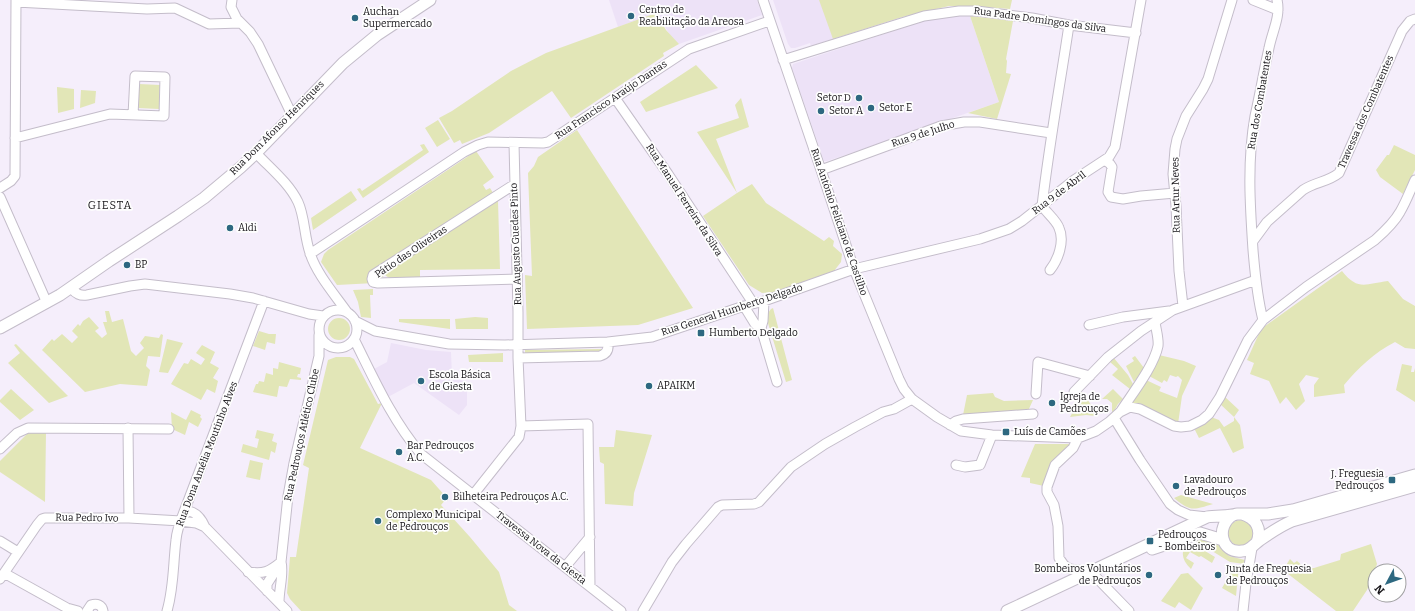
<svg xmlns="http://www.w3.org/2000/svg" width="1415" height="611" font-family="Bitter,serif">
<rect width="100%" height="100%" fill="#f5eefb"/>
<path fill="#ede2f7" d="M609,0H757L762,15L679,44L670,35L656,13L618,27Z
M773,0H900L902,17L811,46L810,43L795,48H791L788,44Z
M961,15L970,16L999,102L881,143L827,161H824L792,68L793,64L930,19Z
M391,343L426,350L451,352L452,376L467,383V405L459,415L414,383L388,397L374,369L387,362Z"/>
<path fill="#e2e6b7" d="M819,0H1012L1010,9L984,7L949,6L902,17L833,39Z
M656,13L666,30L679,44L663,53L664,56L571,118L552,91L489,133L462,144L460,140L454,143L439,118L452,111L511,71L546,53Z
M970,16L1013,21L1006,59L1007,61L1006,73L1011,74L997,119L968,113L999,102Z
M696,65L718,88L646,112L640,102Z
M139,84L160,85L159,109L138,108Z
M57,87L74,89V109L58,113Z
M81,90L96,91L95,103L80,108Z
M741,98L749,127L716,139L737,193L752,184L766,203L824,241L829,237L834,241L833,246L842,254L841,262L834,271L774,292L762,293L749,285L703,216L737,193L697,132L739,118L735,105Z
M438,120L450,139L437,147L425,128Z
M577,130L693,308L638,325L527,329L525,275L532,276L528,173L534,166L538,157Z
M424,144L429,152L363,198L357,189L360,188L362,191L423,150L420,145Z
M1394,145L1415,155V170L1403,194L1380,177L1376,170L1387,155H1389Z
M476,151L494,177L483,185L486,190L490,188L498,201L500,269L420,270V277L389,278L385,275L375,283L337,285L321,262L324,254L328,250Z
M351,191L357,200L313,230L311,218Z
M1342,271C1358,291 1365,284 1388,281L1403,299L1415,306V349L1405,348L1395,342C1374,353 1359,367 1344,385L1345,393L1314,397V385L1319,378L1306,375L1299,384L1305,401L1296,410L1286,397L1280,404L1269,381L1250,374L1254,363L1247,360L1261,329Z
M373,289V295H370L371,318L361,317L358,302L353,290Z
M773,308L792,380L786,382L767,320L768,313L771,309Z
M105,311H109L112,322L123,319L131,351L136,356L144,348L140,343L145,336L159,338L161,334L163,335L160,357L148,356L146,366L150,370L147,386L120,384L85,392L42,350L52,339L54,341L62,334L72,343L78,337L72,331L78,324L80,326L83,321L89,317L99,328L95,331L102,338L107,334L103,322H107Z
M475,317L488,318V329H456L455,319Z
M328 329a11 11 0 1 1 22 0a11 11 0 1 1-22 0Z
M399,319H450V329L399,322Z
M259,331L269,334H276L275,344L267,342L265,350L253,346Z
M167,339L183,343L168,373L159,372Z
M16,344L68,396L49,403L8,363L20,353L14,345Z
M202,345L215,352L210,363L219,368L213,378L218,381L215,393L207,389L201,400L171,384L184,363L188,364L191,359L201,365L205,359L196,353Z
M602,349L601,352L525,354V350Z
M503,353V362H469L468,355Z
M1159,355L1184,361L1196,366L1182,396L1178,424L1132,403L1133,398L1146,380L1161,387L1159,391L1177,398L1182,380L1178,376L1176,377L1170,375L1167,382L1164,380L1162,383L1149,376Z
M1135,356L1144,368L1134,382L1126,366L1134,361L1132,358Z
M336,357H350L354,359L378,404L382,403L360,448L431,480L447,498L441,505L470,537L499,572L509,605L517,611H301L290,599L287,593L290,557H296L309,468L303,465L328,360Z
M1113,357L1128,375L1133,384L1130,389L1112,375L1118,369L1110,362Z
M279,362L301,368L300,374H298L297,377L301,378V380L290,379L287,387L279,386L277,397L253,392L256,384H258L259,381L264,382L266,373L273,375V368L278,369Z
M1402,364L1412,366L1411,372H1414L1415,368V402L1396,390Z
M11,389L34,410L20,420L0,402V400Z
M1113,389L1123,399L1118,404L1112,415V403L1107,399H1102Z
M1081,391L1092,406L1093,412L1096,416L1086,415L1070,417L1080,399L1079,393Z
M993,393L995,397L1004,401L1033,400L1028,411L963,415L967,395Z
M1224,396L1239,410L1234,417L1240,425L1244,448L1233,453L1220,428L1199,438L1194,428L1211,417L1219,420L1224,427L1234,421V417L1219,403Z
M191,410L201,415L200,417L202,419L198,427L189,422L185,435L172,429L171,412L186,420Z
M257,430L274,434L272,441L277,443L275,453L271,451L269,460L241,452L243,444L257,448L259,439L255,438Z
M616,430L652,435L634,493L633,506L605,504L604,464L600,462L599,447H614Z
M29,432H46L45,502L0,472V461Z
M1035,444H1071L1044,486L1030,483V478L1021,477Z
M250,460L263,463L260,480L246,477Z
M1181,495L1213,504C1193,510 1191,512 1174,498Z
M1228 533a13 13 0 1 1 26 0a13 13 0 1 1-26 0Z
M1200,538L1213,542L1220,545L1229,556L1245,560L1244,564L1230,562L1194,540Z
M1371,544L1377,564L1367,590L1353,611H1336L1283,570L1290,559L1294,563L1297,561L1305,568H1314L1340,560L1341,554Z
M1195,545L1215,557L1212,563L1201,556L1199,557L1190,552L1186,558L1194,563L1191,569C1184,562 1181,556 1184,547L1188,549L1191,546L1193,547Z
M1224,565L1239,566L1236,596L1222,588L1232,571Z
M1188,573L1203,588L1191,610L1179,602L1175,608L1161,601L1181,574Z"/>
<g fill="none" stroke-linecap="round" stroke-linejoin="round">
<defs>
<path id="minor" d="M232,0L231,7L237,19L250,32L258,44L292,115
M763,0L821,170L854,269L899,379L904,389L912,399L937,417L961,431L992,435L1078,438L1096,431L1109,422L1120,412L1130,407L1140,409L1174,426L1181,427L1190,426L1202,420L1209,414L1220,397L1248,340L1263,320L1306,287L1375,240C1384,232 1394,223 1400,212C1406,202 1410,191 1415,180
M1253,0L1278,10
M16,2L147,9L175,8L209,24L240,23
M783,60L924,16L959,11H977L1032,18L1069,25L1136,33
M615,98L668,174L753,303
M15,138L110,114L164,116L165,77L135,76L133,115
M256,153C270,168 289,183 298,202C305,217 304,236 310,253C316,273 335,295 347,312
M1105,160L1110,164L1112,167L1108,192L1111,197L1123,199L1141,196L1175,193
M821,170L941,126L964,122H980L1051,133
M515,184L373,275L372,279L373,282L378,283L517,279
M0,188L11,181L15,176L16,0
M0,197L47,303
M1253,241L1267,222L1303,190C1315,182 1328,182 1339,173L1402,31L1410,21L1415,19
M310,254L464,152L478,145L488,142L543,143L548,142L689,49L769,21
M1050,270C1058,260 1065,241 1059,228C1057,221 1046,212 1042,206C1049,145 1060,85 1069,25
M71,288C76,294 80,296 87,295L130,286L145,284L230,294L253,298L309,314L323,316
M764,301L763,321L761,328L777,382
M744,306L755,324L761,328
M1183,306L1179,271L1176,206L1173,174L1175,149L1177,139L1186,116L1203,89L1208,79L1232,0
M319 329a19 19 0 1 1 38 0a19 19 0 1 1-38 0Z
M1263,320C1257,297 1255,274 1253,250C1250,206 1247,161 1255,116C1260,94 1264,70 1269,48C1272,32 1281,16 1277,0
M355,321L375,331L449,344L505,345L608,342L652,337L744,306L764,301L854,269L980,239L1009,229L1022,221L1074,180L1109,157L1115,147L1141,0
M1089,325L1123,317L1169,311
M354,339C374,379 392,420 421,454L621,611
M518,358L600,356C607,354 609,349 608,342
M1074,392L1108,357L1141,331L1173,310L1256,280
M1036,394L1038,362L1090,376
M1121,411C1132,394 1154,366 1158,346C1159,339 1156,330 1155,322
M1114,418L1140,460L1170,504L1178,510L1189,515L1207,517
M950,425L956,421L963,419L1033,414
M521,426L588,424L590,586
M128,428L129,518
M1078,438L1073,448L1055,465L1047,487V492L1054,505L1058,526L1059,558L1064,565L1070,569L1091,572L1129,611
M0,449L17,433L28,428L169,429
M956,465L965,467L980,465L992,435
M473,495L519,437L521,426L518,358V312L514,143
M183,515L189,511C197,513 202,520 205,527L287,611
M0,541L18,552
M565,567L590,537
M248,572C264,574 269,572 281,562
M4,573L67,608L78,611
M0,579L37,525L42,519L45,518H129L181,521L196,523L205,527
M267,591V584L279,565
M279,602C279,589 284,573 281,562L288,496L294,463L319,356V335
M87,611L91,605C97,603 102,605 103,611
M167,611C174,587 173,564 176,540C177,527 183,515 187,504L264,301
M643,611L672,562L686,544L718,507L722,505L754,504L759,502L791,467L825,444L855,427L883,412L894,409L912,399
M1243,611L1246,583L1252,548"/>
<path id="major" d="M0,328L60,295L109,261L178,216L204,198L241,167L256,153L343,63L377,35L430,0
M1242,514C1256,518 1262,529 1257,542
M1233,515C1215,526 1221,554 1242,551C1250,551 1254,544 1260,540C1270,533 1280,526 1292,521L1415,486
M1152,549L1200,533L1223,540
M1007,611L1207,517C1217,515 1228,517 1237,514H1268L1293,510L1415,475"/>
</defs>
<use href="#minor" stroke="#c4bdca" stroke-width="11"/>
<use href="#major" stroke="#c4bdca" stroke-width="13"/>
<use href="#minor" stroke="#fff" stroke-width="9"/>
<use href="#major" stroke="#fff" stroke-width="11"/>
</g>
<g fill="#2d6880" stroke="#fefefe" stroke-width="1.5">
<circle cx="631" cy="16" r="4"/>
<circle cx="355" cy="18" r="4"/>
<circle cx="859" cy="98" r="4"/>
<circle cx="871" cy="108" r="4"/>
<circle cx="821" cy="111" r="4"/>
<circle cx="230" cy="228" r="4"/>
<circle cx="127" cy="265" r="4"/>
<rect x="697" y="329" width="8" height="8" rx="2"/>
<circle cx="421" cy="381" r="4"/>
<circle cx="649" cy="386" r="4"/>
<circle cx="1052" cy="403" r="4"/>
<rect x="1002" y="428" width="8" height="8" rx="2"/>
<circle cx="399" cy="452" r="4"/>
<rect x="1388" y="476" width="8" height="8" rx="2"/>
<circle cx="1176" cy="486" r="4"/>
<circle cx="445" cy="497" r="4"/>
<circle cx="378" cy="521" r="4"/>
<rect x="1146" y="537" width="8" height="8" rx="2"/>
<circle cx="1149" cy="575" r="4"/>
<circle cx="1218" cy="575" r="4"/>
</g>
<g text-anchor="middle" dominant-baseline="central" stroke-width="3.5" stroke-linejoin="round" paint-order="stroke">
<g font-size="10" fill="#141216" stroke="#fefefe" text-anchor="start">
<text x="639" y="10">Centro de<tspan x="639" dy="12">Reabilitação da Areosa</tspan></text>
<text x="363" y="12">Auchan<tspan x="363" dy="12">Supermercado</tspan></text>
<text x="851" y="98" text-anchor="end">Setor D</text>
<text x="879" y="108">Setor E</text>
<text x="829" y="111">Setor A</text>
<text x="238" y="228">Aldi</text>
<text x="135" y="265">BP</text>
<text x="709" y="333">Humberto Delgado</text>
<text x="429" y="375">Escola Básica<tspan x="429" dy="12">de Giesta</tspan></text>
<text x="657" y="386">APAIKM</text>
<text x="1060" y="397">Igreja de<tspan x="1060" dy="12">Pedrouços</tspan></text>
<text x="1014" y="432">Luís de Camões</text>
<text x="407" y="446">Bar Pedrouços<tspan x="407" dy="12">A.C.</tspan></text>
<text x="1384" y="474" text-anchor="end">J. Freguesia<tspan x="1384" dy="12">Pedrouços</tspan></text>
<text x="1184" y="480">Lavadouro<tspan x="1184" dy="12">de Pedrouços</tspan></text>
<text x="453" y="497">Bilheteira Pedrouços A.C.</text>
<text x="386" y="515">Complexo Municipal<tspan x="386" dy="12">de Pedrouços</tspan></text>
<text x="1158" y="535">Pedrouços<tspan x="1158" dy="12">- Bombeiros</tspan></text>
<text x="1141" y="569" text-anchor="end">Bombeiros Voluntários<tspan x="1141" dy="12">de Pedrouços</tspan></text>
<text x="1226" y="569">Junta de Freguesia<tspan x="1226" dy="12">de Pedrouços</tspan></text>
</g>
<g font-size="10" fill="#141216" stroke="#fefefe">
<text transform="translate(1040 20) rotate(8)">Rua Padre Domingos da Silva</text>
<text transform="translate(611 100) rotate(-34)">Rua Francisco Araújo Dantas</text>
<text transform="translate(1260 100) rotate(-80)">Rua dos Combatentes</text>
<text transform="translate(1366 112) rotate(-66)">Travessa dos Combatentes</text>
<text transform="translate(277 128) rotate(-45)">Rua Dom Afonso Henriques</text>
<text transform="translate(923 134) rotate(-18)">Rua 9 de Julho</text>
<text transform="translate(1059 193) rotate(-37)">Rua 9 de Abril</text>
<text transform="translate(1176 195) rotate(-91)">Rua Artur Neves</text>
<text transform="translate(684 200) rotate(57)">Rua Manuel Ferreira da Silva</text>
<text transform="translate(839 222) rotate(71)">Rua António Feliciano de Castilho</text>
<text transform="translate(516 244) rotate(-92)">Rua Augusto Guedes Pinto</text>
<text transform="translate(411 252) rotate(-34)">Pátio das Oliveiras</text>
<text transform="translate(732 310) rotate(-18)">Rua General Humberto Delgado</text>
<text transform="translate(302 435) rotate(-78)">Rua Pedrouços Atlético Clube</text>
<text transform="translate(207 454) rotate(-69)">Rua Dona Amélia Moutinho Alves</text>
<text transform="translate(87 518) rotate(1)">Rua Pedro Ivo</text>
<text transform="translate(541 548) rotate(38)">Travessa Nova da Giesta</text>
</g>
<g font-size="11" letter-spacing="1" fill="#141216" stroke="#fefefe">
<text x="110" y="205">GIESTA</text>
</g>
</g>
<g transform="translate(1387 583) rotate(229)"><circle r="19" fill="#fefefe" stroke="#a0a0a1"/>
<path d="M0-3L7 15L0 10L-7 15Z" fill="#2d6880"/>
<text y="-6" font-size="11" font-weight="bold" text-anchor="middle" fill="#141216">N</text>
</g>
</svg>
